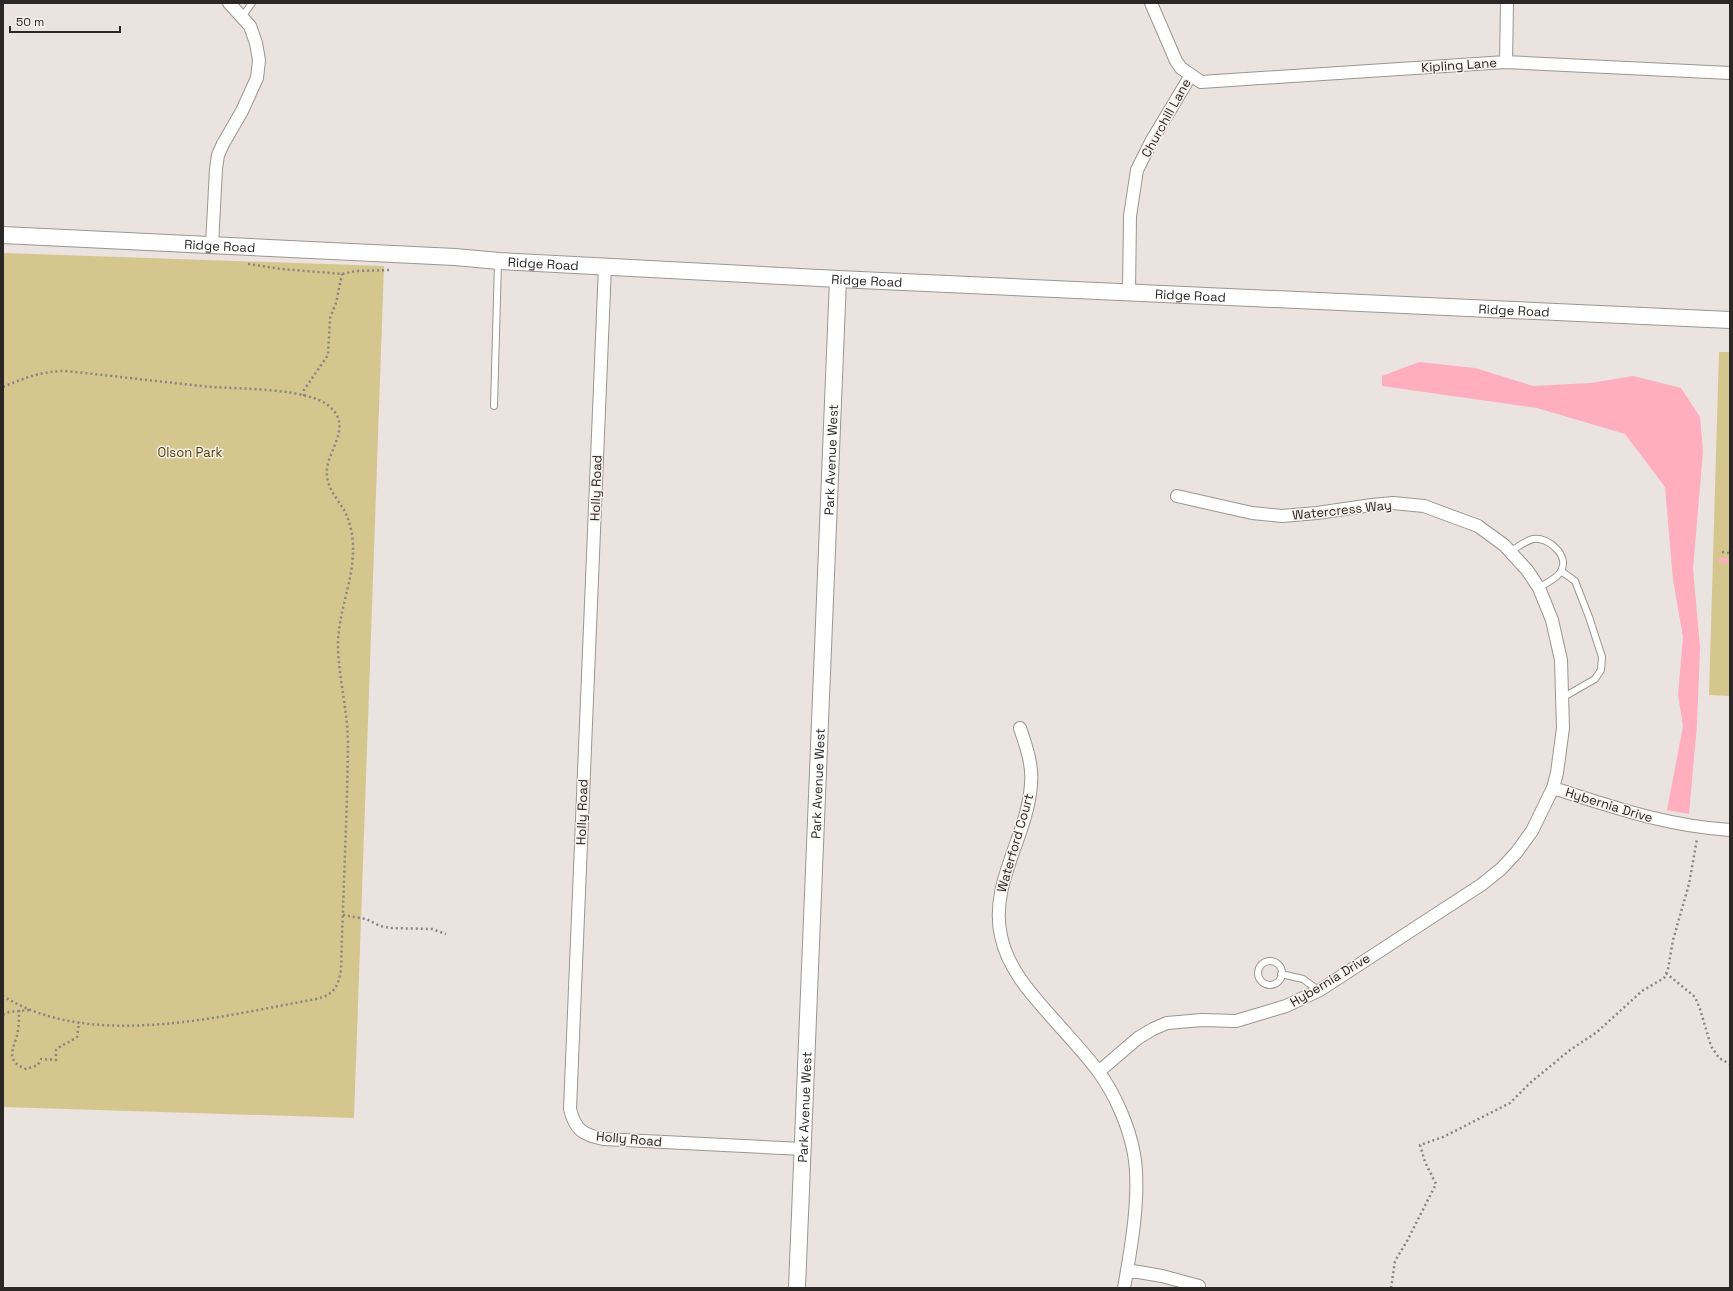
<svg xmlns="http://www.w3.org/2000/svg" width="1733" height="1291" font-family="'Space Grotesk',sans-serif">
<rect width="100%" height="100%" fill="#ebe3df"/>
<path fill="#d5c68d" d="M3,253L384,266L354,1118L3,1107Z
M1719,352H1730V696L1709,695Z"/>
<path fill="#feaebd" d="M1419,362L1475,368L1533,386L1591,383L1633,376L1681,388L1700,417L1703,451L1693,569L1700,647L1697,725L1689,814L1667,810L1683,726L1678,695L1683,637L1673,580L1665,487L1625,434L1537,408L1382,386V376Z"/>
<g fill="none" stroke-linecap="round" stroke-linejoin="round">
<path stroke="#feaebd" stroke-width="4.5" d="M1720,560L1730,561"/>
<defs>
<path id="lane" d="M242,17L252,3
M494,406L498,262
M1511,551C1518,547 1525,541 1533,539C1548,536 1570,556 1561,571C1558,578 1546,583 1539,588
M1561,571L1575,581L1589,617L1602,657L1601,670L1595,679L1562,698
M1258 973a12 12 0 1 1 24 0a12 12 0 1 1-24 0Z
M1281,974L1303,979L1318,990"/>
<path id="street" d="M1151,3L1176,61L1181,68L1201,82L1506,62L1730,73
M1506,62L1507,3
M212,245L216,169L218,155L223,144L242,111L257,78L259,60L256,43L250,26L229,3
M605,266L570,1109C575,1130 583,1135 604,1139L803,1149
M1129,292L1130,216L1137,170L1152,140L1191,75
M1020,728C1026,746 1033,765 1031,784C1028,836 989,883 1001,936C1008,970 1033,996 1056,1022C1070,1038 1085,1054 1098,1071C1115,1094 1129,1126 1134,1154C1141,1193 1131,1249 1124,1288
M1553,788C1613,807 1666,826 1730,830
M1098,1071L1103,1068L1138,1038L1153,1029L1167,1023L1202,1020L1236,1021L1286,1006L1320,990L1481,885L1501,869L1516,853L1532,831L1553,788L1557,773L1563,728L1561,660L1552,620L1539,588L1527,570L1504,545L1478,526L1424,506L1393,503L1372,505L1317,513L1282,516L1252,513L1177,496
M1127,1270L1162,1276L1199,1286"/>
<g id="secondary">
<path id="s1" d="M3,235L455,257L499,261L838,279L1730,320"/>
<path id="s2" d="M797,1288L838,279"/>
</g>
</defs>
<use href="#lane" stroke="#9c9591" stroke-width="8"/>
<use href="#street" stroke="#9c9591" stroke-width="14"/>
<use href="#secondary" stroke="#9c9591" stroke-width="18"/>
<path stroke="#8a8482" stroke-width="2.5" stroke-dasharray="2 3" stroke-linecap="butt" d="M248,264L282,269L342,274L356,271L389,270
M3,387C24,378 42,371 65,371C114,376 163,382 212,387C240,389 308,388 329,406C355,428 324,452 327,476C328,489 338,500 344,510C350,521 353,535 353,547C354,581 337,614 338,648C339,680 348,712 348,745C347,820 343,895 341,970C338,987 334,995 316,999C222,1016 90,1051 3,996
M304,396V390L328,355L330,318L336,303L342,274
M1722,552L1730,553
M343,915L366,919L380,926L390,928L432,929L446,934
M1666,973L1695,997L1700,1009L1711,1046L1719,1058L1730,1064
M19,1010C19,1019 19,1030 16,1039C11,1053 8,1062 26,1069L38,1065L41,1059L56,1060V1050C61,1045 70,1042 77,1037L79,1022
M3,1015L9,1012L29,1010
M1391,1288L1395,1261L1407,1241L1436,1184L1425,1162L1420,1145L1443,1137L1510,1103L1530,1083L1570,1050L1597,1032L1642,991L1664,978L1668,969L1673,940L1689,884L1697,839"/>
<use href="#lane" stroke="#fff" stroke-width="6"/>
<use href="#street" stroke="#fff" stroke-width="12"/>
<use href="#secondary" stroke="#fff" stroke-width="16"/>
</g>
<g text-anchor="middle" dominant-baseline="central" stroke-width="3" stroke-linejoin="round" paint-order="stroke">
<g font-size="13" fill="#2a2726" stroke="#f8f0ec">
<text transform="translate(1459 65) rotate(-4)">Kipling Lane</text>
<text transform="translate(1166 118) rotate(-61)">Churchill Lane</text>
<text stroke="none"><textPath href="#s1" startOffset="217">Ridge Road</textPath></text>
<text stroke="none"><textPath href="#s1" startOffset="541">Ridge Road</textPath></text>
<text stroke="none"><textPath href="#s1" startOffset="865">Ridge Road</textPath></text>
<text stroke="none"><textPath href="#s1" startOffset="1189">Ridge Road</textPath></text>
<text stroke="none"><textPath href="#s1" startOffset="1513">Ridge Road</textPath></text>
<text stroke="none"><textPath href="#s2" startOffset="829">Park Avenue West</textPath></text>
<text transform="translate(596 488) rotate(-88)">Holly Road</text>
<text transform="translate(1342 510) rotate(-6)">Watercress Way</text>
<text stroke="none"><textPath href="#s2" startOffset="505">Park Avenue West</textPath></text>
<text transform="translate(1609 805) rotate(17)">Hybernia Drive</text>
<text transform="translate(582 812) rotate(-88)">Holly Road</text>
<text transform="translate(1015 843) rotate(-74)">Waterford Court</text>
<text transform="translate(1330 980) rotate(-31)">Hybernia Drive</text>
<text stroke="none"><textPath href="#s2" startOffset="181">Park Avenue West</textPath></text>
<text transform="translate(629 1139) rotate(5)">Holly Road</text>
</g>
<g font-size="13" fill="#4e4004" stroke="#f8f0ec">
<text x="190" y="452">Olson Park</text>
</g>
</g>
<rect width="1733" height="1291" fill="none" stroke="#2a2726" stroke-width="8"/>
<path d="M10 26v6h110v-6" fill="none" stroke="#2a2726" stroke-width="2"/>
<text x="16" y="26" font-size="12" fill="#2a2726" stroke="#f8f0ec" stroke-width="3" paint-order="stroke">50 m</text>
</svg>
